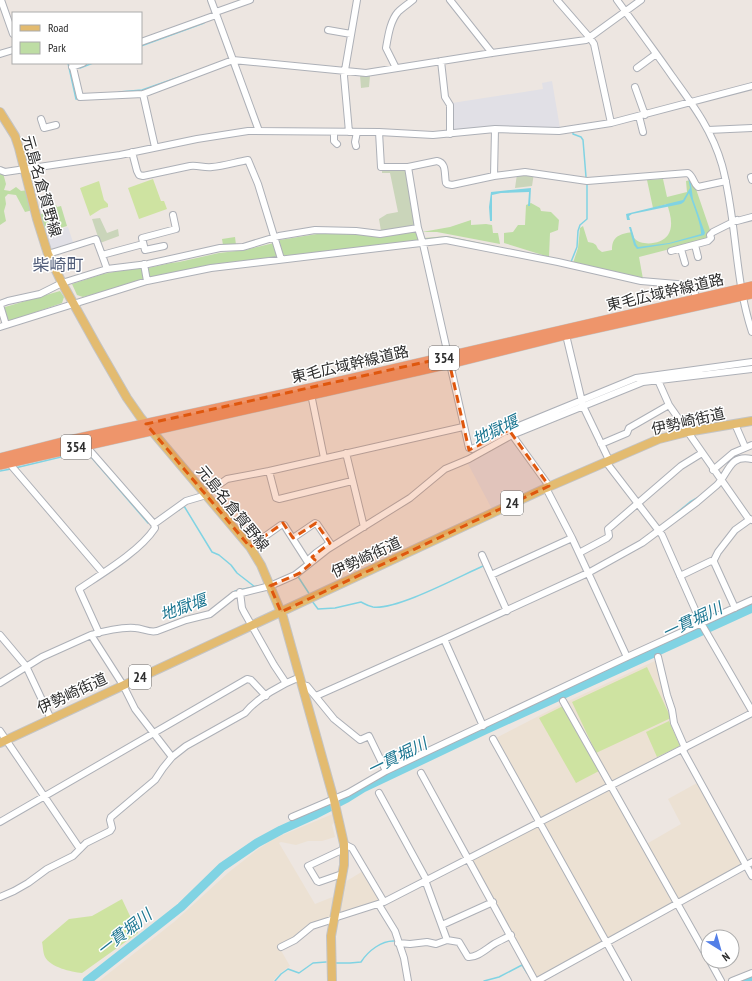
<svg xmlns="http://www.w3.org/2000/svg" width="752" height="981" font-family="'PT Sans Narrow','Noto Sans JP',sans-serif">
<rect width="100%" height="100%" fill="#ede6e1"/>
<path fill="#e1e0e6" d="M552,81L560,128L498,126L451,130L452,103L543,89L542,83Z
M68,227L74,245L53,251L50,249L43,232L52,231L53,232Z
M511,437L543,483L541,486L492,509L467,462Z"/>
<path fill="#ece1d3" d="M657,660L682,746L608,784L643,846L681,824L668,799L697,783L743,865L537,979L471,860L541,823L496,738L562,704Z
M335,813L336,821L332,825L335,837L322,841H308L296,845L281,842L279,843L315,904L335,896L330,919L306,930L279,947L290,966L280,973L273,981H99L174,922L229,872L257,850L273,839Z
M363,871L381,902L339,915L345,882Z"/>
<path fill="#bedda4" d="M3,173L6,184L4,190L10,191L16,187L21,191L29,190L33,210L25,212L16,195L8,194L5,197L6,204L4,211L6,221L0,225V174Z
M663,179L667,197L687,192L686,181L691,180L696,189L710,230L705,240L639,257L643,279L573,263L578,248L580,228L583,226L588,242L593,243L596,245L598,249L602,252L612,250C612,236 620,234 632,232C633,234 633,236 634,238C642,247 662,244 668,235C674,226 670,213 667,204L653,208L647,180Z
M531,203L540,208L541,211L551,212L559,220L558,230L550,233L549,257L504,243V233L513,232L518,225H525L526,205Z
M56,205L57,207L61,206L67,226L54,230L48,229L43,230L39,215L50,210V208Z
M471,220V225L486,224L492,225L493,233H498L500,244L437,232H422L450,227Z
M415,232H417L420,240L286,256L282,254L279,241L280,240L317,234L352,233L381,237Z
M447,236L500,247L501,250L427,240L424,238Z
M235,237L236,245H223L222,239Z
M274,243L277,255L275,257L215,264L151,278L149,277L147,270L148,268L171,263L179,262L219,253L245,250Z
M139,267L142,269L145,277L142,281L83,297L77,295L72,284L103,274Z
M60,291L64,297L62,303L10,321L8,320L4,310L5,307Z"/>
<path fill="#cad5ba" d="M360,75L370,76L369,87L361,88Z
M382,169H406L415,225L413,226L381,231L379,219L387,214L398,212L390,173H382Z
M534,173L532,186L515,188L517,174Z
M100,218L107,233L118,229L119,236L100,243L92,219Z"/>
<path fill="#cee3a1" d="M153,179L161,201H164L167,209L139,219L128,188Z
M99,181L104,200L108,204V207L101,209L90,216L80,188Z
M647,667L671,718L596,753L572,702Z
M563,706L599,771L576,783L539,718Z
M669,721L680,746L657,757L646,732Z
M122,899L138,933L82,973C71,972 50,967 45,957C43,953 43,946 42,942L69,919L92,916Z"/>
<path fill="#80d3e3" d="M688,177H690L693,199L705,233L704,235L669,244L637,249L634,245L629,227H631L636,244L638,247L669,243L701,234C702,226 692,202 689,193L684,202L681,204L632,214L629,216L630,220H627L626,214L683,200L690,188Z
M531,188L530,206H528L529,192L501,193L492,195V221H490L489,207L491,192Z"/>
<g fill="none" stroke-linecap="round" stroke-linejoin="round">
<path stroke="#80d3e3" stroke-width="1.5" d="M141,46L204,23
M68,63L76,99H80
M80,68L93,63
M119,92L142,90L188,74
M573,132V134L581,137L583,140L586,177
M571,262L577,247L578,231L580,225L587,219V185
M734,368L752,366
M598,397L617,389
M15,468L86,451L148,523
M0,471L11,469
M179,510L184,506L212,552L219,555L231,565L237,573L255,587
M673,516L690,502L697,498
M297,575L310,595
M227,597L235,591L257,586
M312,601L318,609L335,608L361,602C365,604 368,606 373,607C397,610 458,577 483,566L485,567
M336,963H350L361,962C368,951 382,940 395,941
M275,981L281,974L288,969L299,973L313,963L326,962
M484,981L499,977L522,965L527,973"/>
<path stroke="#80d3e3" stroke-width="9" d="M87,981L181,907L222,867L257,843L281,830L314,815L347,798L363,788L485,730L752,608
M745,981L752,978"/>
<defs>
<path id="minor" d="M1,0L13,34
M211,0L259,131
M450,0L492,53
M557,0L590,38L594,44L611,123
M617,0C635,25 654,50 672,76C693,105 712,130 722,165C737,220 734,278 752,332
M216,12L250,0
M328,30L351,34
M141,42L216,15
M0,54L13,50
M441,61L445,97L450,105V134
M72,63L80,97L143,94L233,60L366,73L492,53L586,40L641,0
M72,67L83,63
M396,68L386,48C388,37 390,21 398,12C402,8 408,4 413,0
M637,68L656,54
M635,87L645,115
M143,94L155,147
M639,116L643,132
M41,119L44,128L56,125
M708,130L752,128
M334,132V141L337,144
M349,132L344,76L357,0
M379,132L381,167H408L418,228L423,244L469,448L472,449L509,430L636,378L752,362
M356,146L355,142L357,132
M132,152L137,171L139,175L143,176L190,166C198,165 204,168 212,167C224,166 236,162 248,160L258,184L281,259
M408,167L437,161C447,163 444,174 446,183L447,184L452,185L494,176L525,172L587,181L688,173C694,177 693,183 698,187L726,181
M0,170L5,172L120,155L197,139L248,131L379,132L433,135L495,129L559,131L611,123L752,86
M494,176L495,129
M751,177L752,180
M695,245L698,257
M164,246L145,250L142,238L176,229L173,215
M681,249L685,263
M671,251L708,241L711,238L710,235L713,232L737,220V221L752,217
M48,254L96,239L102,255L143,244
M102,255L107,269
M144,264L147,281
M0,304L8,301L40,294L62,283L107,269L148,264L220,248L243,247L279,236L315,230L356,231L380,234L418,228
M0,305L6,325
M0,327L147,281L211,268L446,240L558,262L641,281L689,285L694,289L696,300
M566,335L583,406L609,460
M657,378L669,405L748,518L752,520
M311,394L324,458
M735,424L745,447
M510,432L549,486
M601,444L627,433L629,428L669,405
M85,445L154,524
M346,453L364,527
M606,462L662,535L701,623L752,711
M9,463L103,573
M713,470L733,453L752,445
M269,471L276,498L279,499L352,481
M546,488L572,538L627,657
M250,547L281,525H284L307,561L316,553L330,543L317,524L315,523L293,538
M579,553L607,538L609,536L608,529L681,466L702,453
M482,555L507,611
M713,562L718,552L735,530L749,520
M491,575L572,538
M680,576L711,561L714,562L735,608
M240,592L242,608L244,612L274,665L286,683
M99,633L79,589C103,573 140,551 155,528L154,524L186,501L203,496L227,479L269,471L463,427
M0,635L26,666L51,719
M91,635L123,685L135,709L172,757
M444,639L483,726
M658,657L667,695L672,710L674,723L685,748
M0,683L42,657L91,635C103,631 122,627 135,628C143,628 148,633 157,631L186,620L210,614L234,595L270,586L295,575L328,549L410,498L445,469L469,459L512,435L643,382L752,369
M302,685L307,686L334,719L360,740L369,736L386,771
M316,696L444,639L588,573L642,543L697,502L717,485C729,473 729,454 752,459
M563,701L708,958
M0,731L80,849
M493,739L628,981
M682,749L752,876
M421,773L535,981
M379,793L426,879
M292,817L348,793L386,771L627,657L752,600
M0,822L247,679L251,680L266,696
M344,844L352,848L384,902
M342,874L319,882L317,881L308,866L344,849
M425,880L447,940
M0,897L14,891L28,883L47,869L73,856L86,843L110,831L112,828L110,820L111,817L155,780L163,768L172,757L186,746L245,713C257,698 282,684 300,677
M379,905L395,931L404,958L408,981
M334,918L384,902L752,713
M442,925L493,902
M398,943L410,944L427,942L436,944L447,940L459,942L468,957C477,958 486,949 494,944C499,941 506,938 511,935
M281,947L295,940L312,926L334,919
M710,961L721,981
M537,981L752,862
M732,981L752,973"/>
<path id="major" d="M0,112L15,136L19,148L37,219L48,254L62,283L97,346L127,398L141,418L250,547L261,565L283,617L334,800L344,844V865L331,936L332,981
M0,743L546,488L659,439L687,432L752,421"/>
<path id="highway" d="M0,458L70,440L310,388L752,286
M0,465L449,364L566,335L752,294"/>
</defs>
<use href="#minor" stroke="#adb0b7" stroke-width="8"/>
<use href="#major" stroke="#c4c4c4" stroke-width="10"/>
<use href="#highway" stroke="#c4c4c4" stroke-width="10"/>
<use href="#minor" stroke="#fff" stroke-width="6"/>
<use href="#major" stroke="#e3bb70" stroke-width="8"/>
<use href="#highway" stroke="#ee956b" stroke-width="9"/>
</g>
<path fill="#df570e" fill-opacity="0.2" stroke="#df570e" stroke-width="3" stroke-dasharray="8 5" stroke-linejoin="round" d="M448,357L469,450L509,430L549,486L281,612L270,586L300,573L315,560L312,557L330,543L316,523L293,538L283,523L250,547L146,424Z"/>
<g text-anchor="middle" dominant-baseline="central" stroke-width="3" stroke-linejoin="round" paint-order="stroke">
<g fill="#fff" stroke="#6c6c6c" stroke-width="1">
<rect x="429" y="346" width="30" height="24" rx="3"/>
<rect x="61" y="435" width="30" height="24" rx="3"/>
<rect x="501" y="491" width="22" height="24" rx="3"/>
<rect x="129" y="665" width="22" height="24" rx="3"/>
</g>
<g font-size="14" font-weight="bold" fill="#2d2d2d">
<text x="444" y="358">354</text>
<text x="76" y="447">354</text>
<text x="512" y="503">24</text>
<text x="140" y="677">24</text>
</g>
<g font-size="15" fill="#2d2d2d" stroke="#fff">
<text transform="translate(42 186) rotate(74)">元島名倉賀野線</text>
<text transform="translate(665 292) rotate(-13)">東毛広域幹線道路</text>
<text transform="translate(350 364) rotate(-13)">東毛広域幹線道路</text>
<text transform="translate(688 421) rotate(-13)">伊勢崎街道</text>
<text transform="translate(233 508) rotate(51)">元島名倉賀野線</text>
<text transform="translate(366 557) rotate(-25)">伊勢崎街道</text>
<text transform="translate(72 693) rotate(-25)">伊勢崎街道</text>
</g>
<g font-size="16" font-style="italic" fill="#1c7691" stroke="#fff">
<text transform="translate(495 430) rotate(-25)">地獄堰</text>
<text transform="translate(183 607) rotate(-20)">地獄堰</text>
<text transform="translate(692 620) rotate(-25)">一貫堀川</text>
<text transform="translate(397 756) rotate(-26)">一貫堀川</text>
<text transform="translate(124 932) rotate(-38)">一貫堀川</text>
</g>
<g font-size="17" fill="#515d79" stroke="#fff">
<text x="58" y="265">柴崎町</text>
</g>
</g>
<rect x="12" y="12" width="130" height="52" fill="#ffffff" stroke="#ababab"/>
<rect x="20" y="25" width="20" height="6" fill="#e3bb70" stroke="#ababab"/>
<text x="48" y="32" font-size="12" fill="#2d2d2d">Road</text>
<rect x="20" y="42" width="20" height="12" fill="#bedda4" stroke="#ababab"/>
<text x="48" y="52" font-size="12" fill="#2d2d2d">Park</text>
<g transform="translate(720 949) rotate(143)"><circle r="19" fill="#ffffff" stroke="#ababab"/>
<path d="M0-3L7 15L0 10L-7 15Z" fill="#537fe7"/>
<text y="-6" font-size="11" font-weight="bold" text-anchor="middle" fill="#2d2d2d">N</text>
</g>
</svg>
